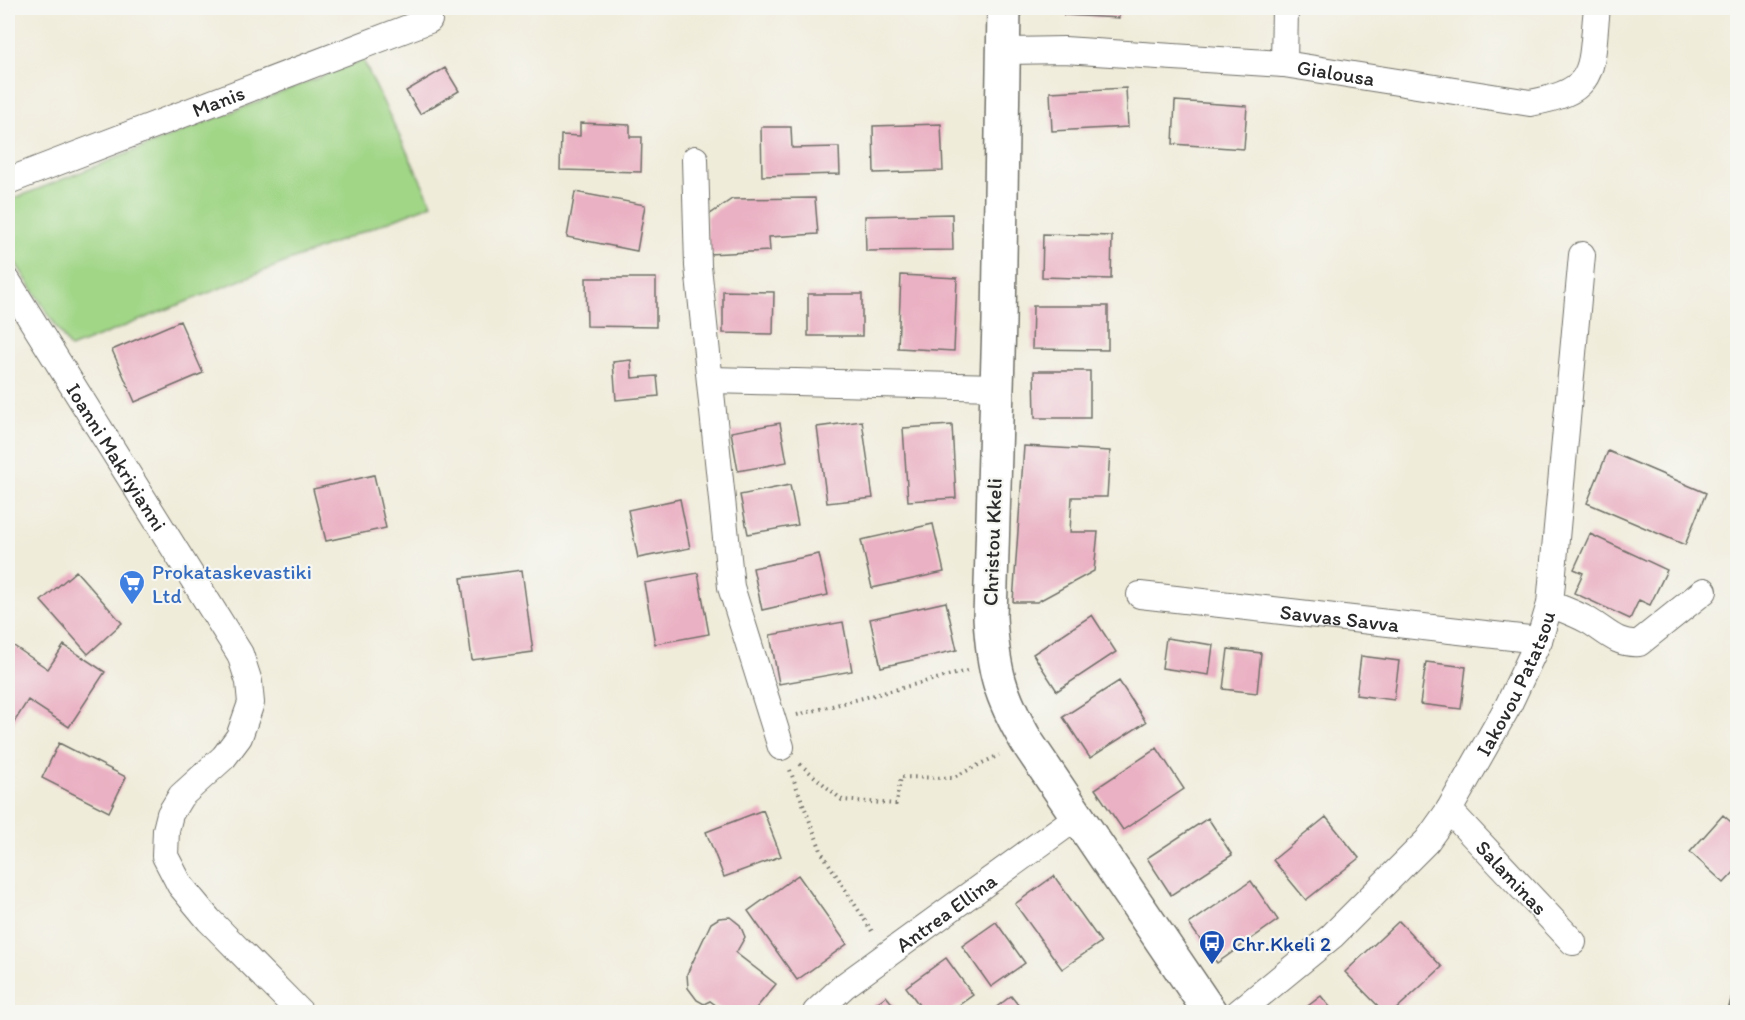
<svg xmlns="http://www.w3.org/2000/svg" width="1745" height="1020" font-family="Itim,sans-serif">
<rect width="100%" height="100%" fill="#f6f6f2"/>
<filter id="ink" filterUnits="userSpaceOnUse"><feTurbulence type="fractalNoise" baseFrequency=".0167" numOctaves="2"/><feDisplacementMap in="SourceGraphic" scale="12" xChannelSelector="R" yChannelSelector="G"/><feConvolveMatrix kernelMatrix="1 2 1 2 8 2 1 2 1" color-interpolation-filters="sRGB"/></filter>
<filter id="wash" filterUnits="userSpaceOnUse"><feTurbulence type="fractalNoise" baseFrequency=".008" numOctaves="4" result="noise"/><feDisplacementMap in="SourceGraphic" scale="24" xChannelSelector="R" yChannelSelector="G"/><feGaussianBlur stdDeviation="1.35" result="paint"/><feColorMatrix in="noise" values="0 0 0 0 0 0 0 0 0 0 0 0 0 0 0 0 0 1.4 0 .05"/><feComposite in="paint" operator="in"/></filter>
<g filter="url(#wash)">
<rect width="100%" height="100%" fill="#f0ecda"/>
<path fill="#a1d687" stroke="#668059" stroke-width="1.5" d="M363,60L432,204L70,348L8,251V201Z"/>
<g id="blocks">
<path fill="#eab0c3" d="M1065,8H1119V18L1064,15Z
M445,68L459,91L420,114L406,91Z
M1126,88L1128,127L1052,131L1050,92Z
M1175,101L1247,106L1244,149L1173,144Z
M580,123L630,125V137H642L641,172L560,170L561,135L580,136Z
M941,124L943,171L874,173L873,126Z
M761,127H791L792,148L839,147L840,174L762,176Z
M575,192L645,205L637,251L567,237Z
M815,198L818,234L769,237L770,251L708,254L706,217L732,199Z
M952,214L953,250L866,251L865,216Z
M1043,234L1112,236L1111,279L1042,277Z
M901,275L957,278L954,351L898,348Z
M586,278H656V327L587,326Z
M723,291L774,292L773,334L723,333Z
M808,294H862V336H808Z
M1033,306H1108V350L1032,349Z
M180,321L203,373L135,402L112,350Z
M631,360L632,378L657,376L659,396L616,400L613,362Z
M1034,371H1090V418H1035Z
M862,421L873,498L827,503L817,427Z
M780,423L787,462L738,471L731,432Z
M952,425L956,498L908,501L903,428Z
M1024,446L1110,451L1107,497H1072L1070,532H1098L1094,571L1037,602H1013Z
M1608,451L1706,493L1685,545L1587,503Z
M374,475L386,528L326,541L313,489Z
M790,485L798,525L748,534L740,495Z
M680,499L690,548L638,558L628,510Z
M933,524L944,572L872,588L861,540Z
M1590,534L1667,570L1650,605L1639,600L1630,619L1574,593L1583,573L1574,569Z
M819,554L828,595L762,610L753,568Z
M522,570L533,652L472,660L461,578Z
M76,571L122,623L88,654L41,601Z
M698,573L709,634L655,644L644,583Z
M946,602L957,650L881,667L870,619Z
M1092,615L1116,652L1057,691L1033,654Z
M843,622L852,671L779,684L770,635Z
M1166,638L1213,645L1209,675L1162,668Z
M8,642L48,669L64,645L105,672L69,727L28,700L8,732Z
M1228,649L1261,653L1257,693L1223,689Z
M1361,656L1399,661L1394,700L1356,695Z
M1426,662L1466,667L1461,709L1420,704Z
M1119,681L1146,722L1090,758L1063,717Z
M59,743L126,777L109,812L42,778Z
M1157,748L1184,789L1123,830L1095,789Z
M763,810L781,856L724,877L706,832Z
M1723,815L1738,828V868L1724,883L1690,852Z
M1326,817L1359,858L1306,900L1273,860Z
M1208,818L1232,855L1171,895L1147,858Z
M798,875L847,944L797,980L748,911Z
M1054,876L1101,942L1062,969L1015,904Z
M1251,881L1278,920L1217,963L1189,924Z
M730,917L740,925L745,937L736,953L776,984L753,1012H725L710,1001L704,1004L697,1000L688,988L687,974L711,923L719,918Z
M1399,921L1442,967L1393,1012H1384L1345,972Z
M996,922L1025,963L991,987L962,946Z
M946,958L973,995L949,1012H924L906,987Z
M1737,976H1738V1009L1729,1007Z
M886,996L899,1012H865Z
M1011,996L1024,1012H990Z
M1321,996L1334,1012H1300Z"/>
</g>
</g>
<g filter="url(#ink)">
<use href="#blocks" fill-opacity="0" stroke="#706f68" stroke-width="1.5"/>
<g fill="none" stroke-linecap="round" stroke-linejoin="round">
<defs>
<g id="street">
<path id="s1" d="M1005,51L1064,50L1284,64L1530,103C1600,91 1590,68 1597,8"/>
<path d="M1284,64L1285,8"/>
<path d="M695,159L698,266L731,587L781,747"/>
<path id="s2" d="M8,181L429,20"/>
<path id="s3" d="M8,282L240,654L249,682L251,703L239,737L224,757L181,796L170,814L166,830L165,856L180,885L209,920L300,1012"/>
<path d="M711,380L997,387"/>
<path id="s4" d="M1140,595L1539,640"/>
<path d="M1550,604C1563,609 1577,614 1589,621C1606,631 1617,645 1639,643L1704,591"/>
<path id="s5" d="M1449,810L1573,942"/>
<path id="s6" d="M816,1012L844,986L1077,817"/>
<path id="s7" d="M1239,1012L1332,936L1427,841L1449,810L1508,706L1539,640L1550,604L1582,255"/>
</g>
<path id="secondary" d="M1004,8L999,322L990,617C993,670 1000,696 1027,742L1210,1012"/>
</defs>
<use href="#street" stroke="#706f68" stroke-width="28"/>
<use href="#secondary" stroke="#706f68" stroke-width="36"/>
<path stroke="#706f68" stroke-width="4" stroke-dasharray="1.5 4.5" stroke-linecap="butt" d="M797,715L967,671
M800,764L842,800L896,804L901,777L952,778L999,755
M790,770L822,853L873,933"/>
<use href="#street" stroke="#fff" stroke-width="26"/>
<use href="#secondary" stroke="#fff" stroke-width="33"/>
</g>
</g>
<defs>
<symbol id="supermarket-pin" viewBox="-11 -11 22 30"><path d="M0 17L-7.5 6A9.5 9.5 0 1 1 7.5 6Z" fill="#3f7fe0" stroke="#f6f6f2"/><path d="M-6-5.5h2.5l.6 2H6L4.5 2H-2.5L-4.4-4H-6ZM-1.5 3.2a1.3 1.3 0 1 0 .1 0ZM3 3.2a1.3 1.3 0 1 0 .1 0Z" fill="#fff"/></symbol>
<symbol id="bus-pin" viewBox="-11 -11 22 30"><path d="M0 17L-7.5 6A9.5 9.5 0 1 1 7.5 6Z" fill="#1a4fb4" stroke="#f6f6f2"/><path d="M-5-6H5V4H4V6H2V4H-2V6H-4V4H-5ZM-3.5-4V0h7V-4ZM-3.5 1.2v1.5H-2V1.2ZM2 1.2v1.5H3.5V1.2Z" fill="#fff"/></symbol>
</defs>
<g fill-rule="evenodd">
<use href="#supermarket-pin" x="117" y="568" width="30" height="40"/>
<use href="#bus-pin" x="1197" y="928" width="30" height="40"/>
</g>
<g text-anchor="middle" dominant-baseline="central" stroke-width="4.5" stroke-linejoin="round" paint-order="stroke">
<g font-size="21" fill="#2b2b2b" stroke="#f6f6f2">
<text stroke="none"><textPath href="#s1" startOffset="332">Gialousa</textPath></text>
<text stroke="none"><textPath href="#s2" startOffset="225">Manis</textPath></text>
<text stroke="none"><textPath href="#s3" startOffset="206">Ioanni Makriyianni</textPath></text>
<text transform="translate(992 542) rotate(-88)">Christou Kkeli</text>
<text stroke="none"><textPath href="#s4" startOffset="201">Savvas Savva</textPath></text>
<text stroke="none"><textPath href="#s7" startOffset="436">Iakovou Patatsou</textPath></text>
<text stroke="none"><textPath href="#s5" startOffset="92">Salaminas</textPath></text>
<text stroke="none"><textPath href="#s6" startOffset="164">Antrea Ellina</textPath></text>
</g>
<g font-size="21" fill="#366cbe" stroke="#f6f6f2" text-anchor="start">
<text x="152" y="571">Prokataskevastiki<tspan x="152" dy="24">Ltd</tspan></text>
</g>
<g font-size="21" fill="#164399" stroke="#f6f6f2" text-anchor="start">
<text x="1232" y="943">Chr.Kkeli 2</text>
</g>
</g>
<rect width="1745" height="1020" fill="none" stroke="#f6f6f2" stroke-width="30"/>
</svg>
